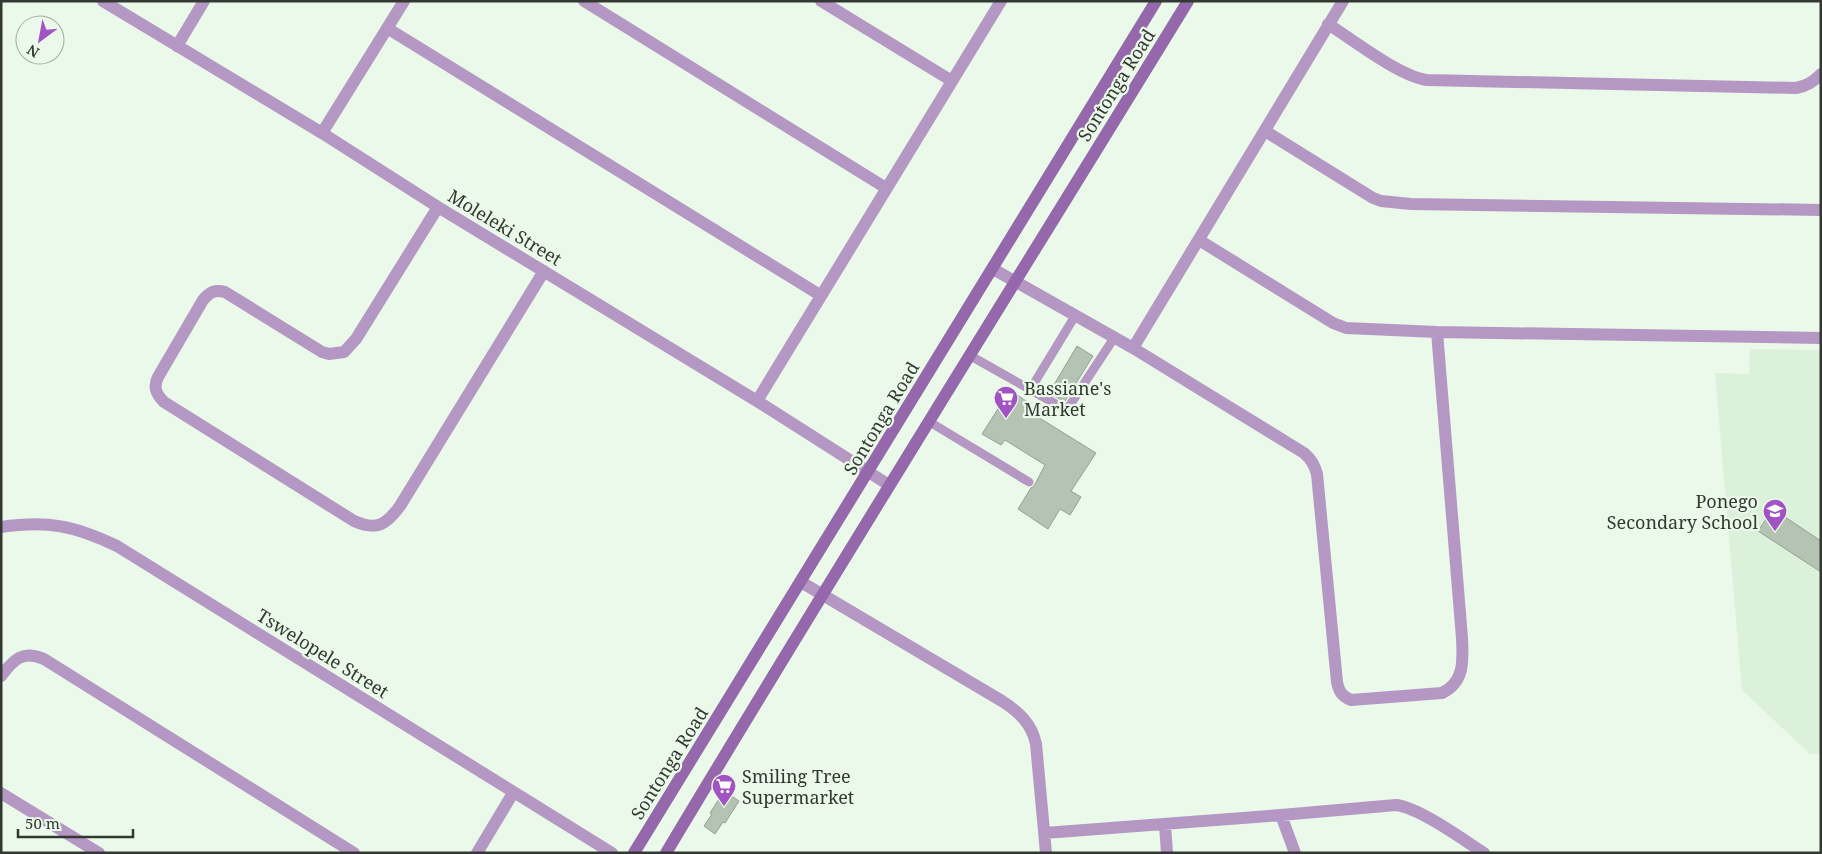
<svg xmlns="http://www.w3.org/2000/svg" width="1822" height="854" font-family="'Noto Serif',serif">
<rect width="100%" height="100%" fill="#eaf9e9"/>
<path fill="#dcf1da" d="M1750,349L1819,350L1821,352V754H1810L1742,690L1715,373L1749,374Z"/>
<path fill="#b4c3b3" stroke="#93a191" d="M1077,346L1093,356L1065,401H1063L1049,393Z
M1010,390L1029,403L1025,409L1096,453L1071,491L1081,497L1070,515L1060,509L1048,529L1018,509L1031,488L1034,486L1045,465L1005,440L1001,445L982,434Z
M1773,509L1821,541V572L1758,531Z
M724,791L739,801L725,823L723,822L715,834L704,826L712,814L710,813Z"/>
<g fill="none" stroke-linecap="round" stroke-linejoin="round">
<path stroke="#b597c4" stroke-width="9" d="M969,355L1061,407L1066,408L1070,405L1114,338
M1030,390L1075,316
M928,421L1029,482"/>
<path stroke="#b597c4" stroke-width="12" d="M103,1L322,133L438,207L757,401L889,485
M584,1L886,188
M821,1L952,81
M1328,24C1353,40 1399,76 1427,80L1796,88C1807,86 1813,82 1821,74
M387,28L820,295
M177,46L204,1
M1265,131L1373,198L1381,201L1411,204L1821,210
M322,133L404,1
M438,207L356,339L344,352L329,354L322,352L225,292C215,289 210,292 203,300L158,377C153,387 156,394 164,402L354,521C377,531 386,525 400,506L544,271
M1199,240L1333,323L1346,328L1437,332L1821,338
M993,269L1133,348L1304,453C1311,459 1314,464 1317,474L1337,682C1339,692 1342,696 1351,700L1442,693C1465,682 1463,660 1462,638L1437,332
M1133,348L1343,1
M757,401L1001,1
M801,582L1002,701C1019,712 1032,724 1036,744L1046,853
M1,676C14,659 23,650 44,659L354,853
M1,793L99,853
M1281,815L1295,853
M1165,825L1167,853
M1045,833L1281,815L1396,805C1420,808 1462,839 1484,853
M477,853L513,793"/>
<path stroke="#b597c4" stroke-width="12" d="M1,527C48,520 75,526 117,546L612,853"/>
<path stroke="#9568ab" stroke-width="12" d="M634,853L1156,1
M666,853C837,567 1014,285 1188,1"/>
</g>
<defs>
<symbol id="supermarket-pin" viewBox="-11 -11 22 30"><path d="M0 17L-7.5 6A9.5 9.5 0 1 1 7.5 6Z" fill="#a152c3" stroke="#eaf9e9"/><path d="M-6-5.5h2.5l.6 2H6L4.5 2H-2.5L-4.4-4H-6ZM-1.5 3.2a1.3 1.3 0 1 0 .1 0ZM3 3.2a1.3 1.3 0 1 0 .1 0Z" fill="#fff"/></symbol>
<symbol id="school-pin" viewBox="-11 -11 22 30"><path d="M0 17L-7.5 6A9.5 9.5 0 1 1 7.5 6Z" fill="#a152c3" stroke="#eaf9e9"/><path d="M0-5L7-2L0 1L-7-2ZM-4 1L0 2.5L4 1V4Q0 6-4 4Z" fill="#fff"/></symbol>
</defs>
<g fill-rule="evenodd">
<use href="#supermarket-pin" x="992" y="384" width="28" height="38"/>
<use href="#school-pin" x="1761" y="497" width="28" height="38"/>
<use href="#supermarket-pin" x="710" y="772" width="28" height="38"/>
</g>
<g text-anchor="middle" dominant-baseline="central" stroke-width="4.5" stroke-linejoin="round" paint-order="stroke">
<g font-size="18" fill="#333932" stroke="#eaf9e9">
<text transform="translate(1116 85) rotate(-58)">Sontonga Road</text>
<text transform="translate(505 227) rotate(31)">Moleleki Street</text>
<text transform="translate(881 418) rotate(-59)">Sontonga Road</text>
<text transform="translate(323 653) rotate(32)">Tswelopele Street</text>
<text transform="translate(669 763) rotate(-58)">Sontonga Road</text>
</g>
<g font-size="18" fill="#333932" stroke="#eaf9e9" text-anchor="start">
<text x="1024" y="388">Bassiane's<tspan x="1024" dy="21">Market</tspan></text>
<text x="1758" y="501" text-anchor="end">Ponego<tspan x="1758" dy="21">Secondary School</tspan></text>
<text x="742" y="776">Smiling Tree<tspan x="742" dy="21">Supermarket</tspan></text>
</g>
</g>
<rect width="1822" height="854" fill="none" stroke="#333932" stroke-width="5"/>
<g transform="translate(40 40) rotate(212)"><circle r="24" fill="#eaf9e9" stroke="#a1aca0"/>
<path d="M0-4L9 19L0 12L-9 19Z" fill="#a152c3"/>
<text y="-8" font-size="14" font-weight="bold" text-anchor="middle" fill="#333932">N</text>
</g>
<path d="M18 829v8h115v-8" fill="none" stroke="#333932" stroke-width="2.5"/>
<text x="25" y="829" font-size="15" fill="#333932" stroke="#eaf9e9" stroke-width="4" paint-order="stroke">50 m</text>
</svg>
